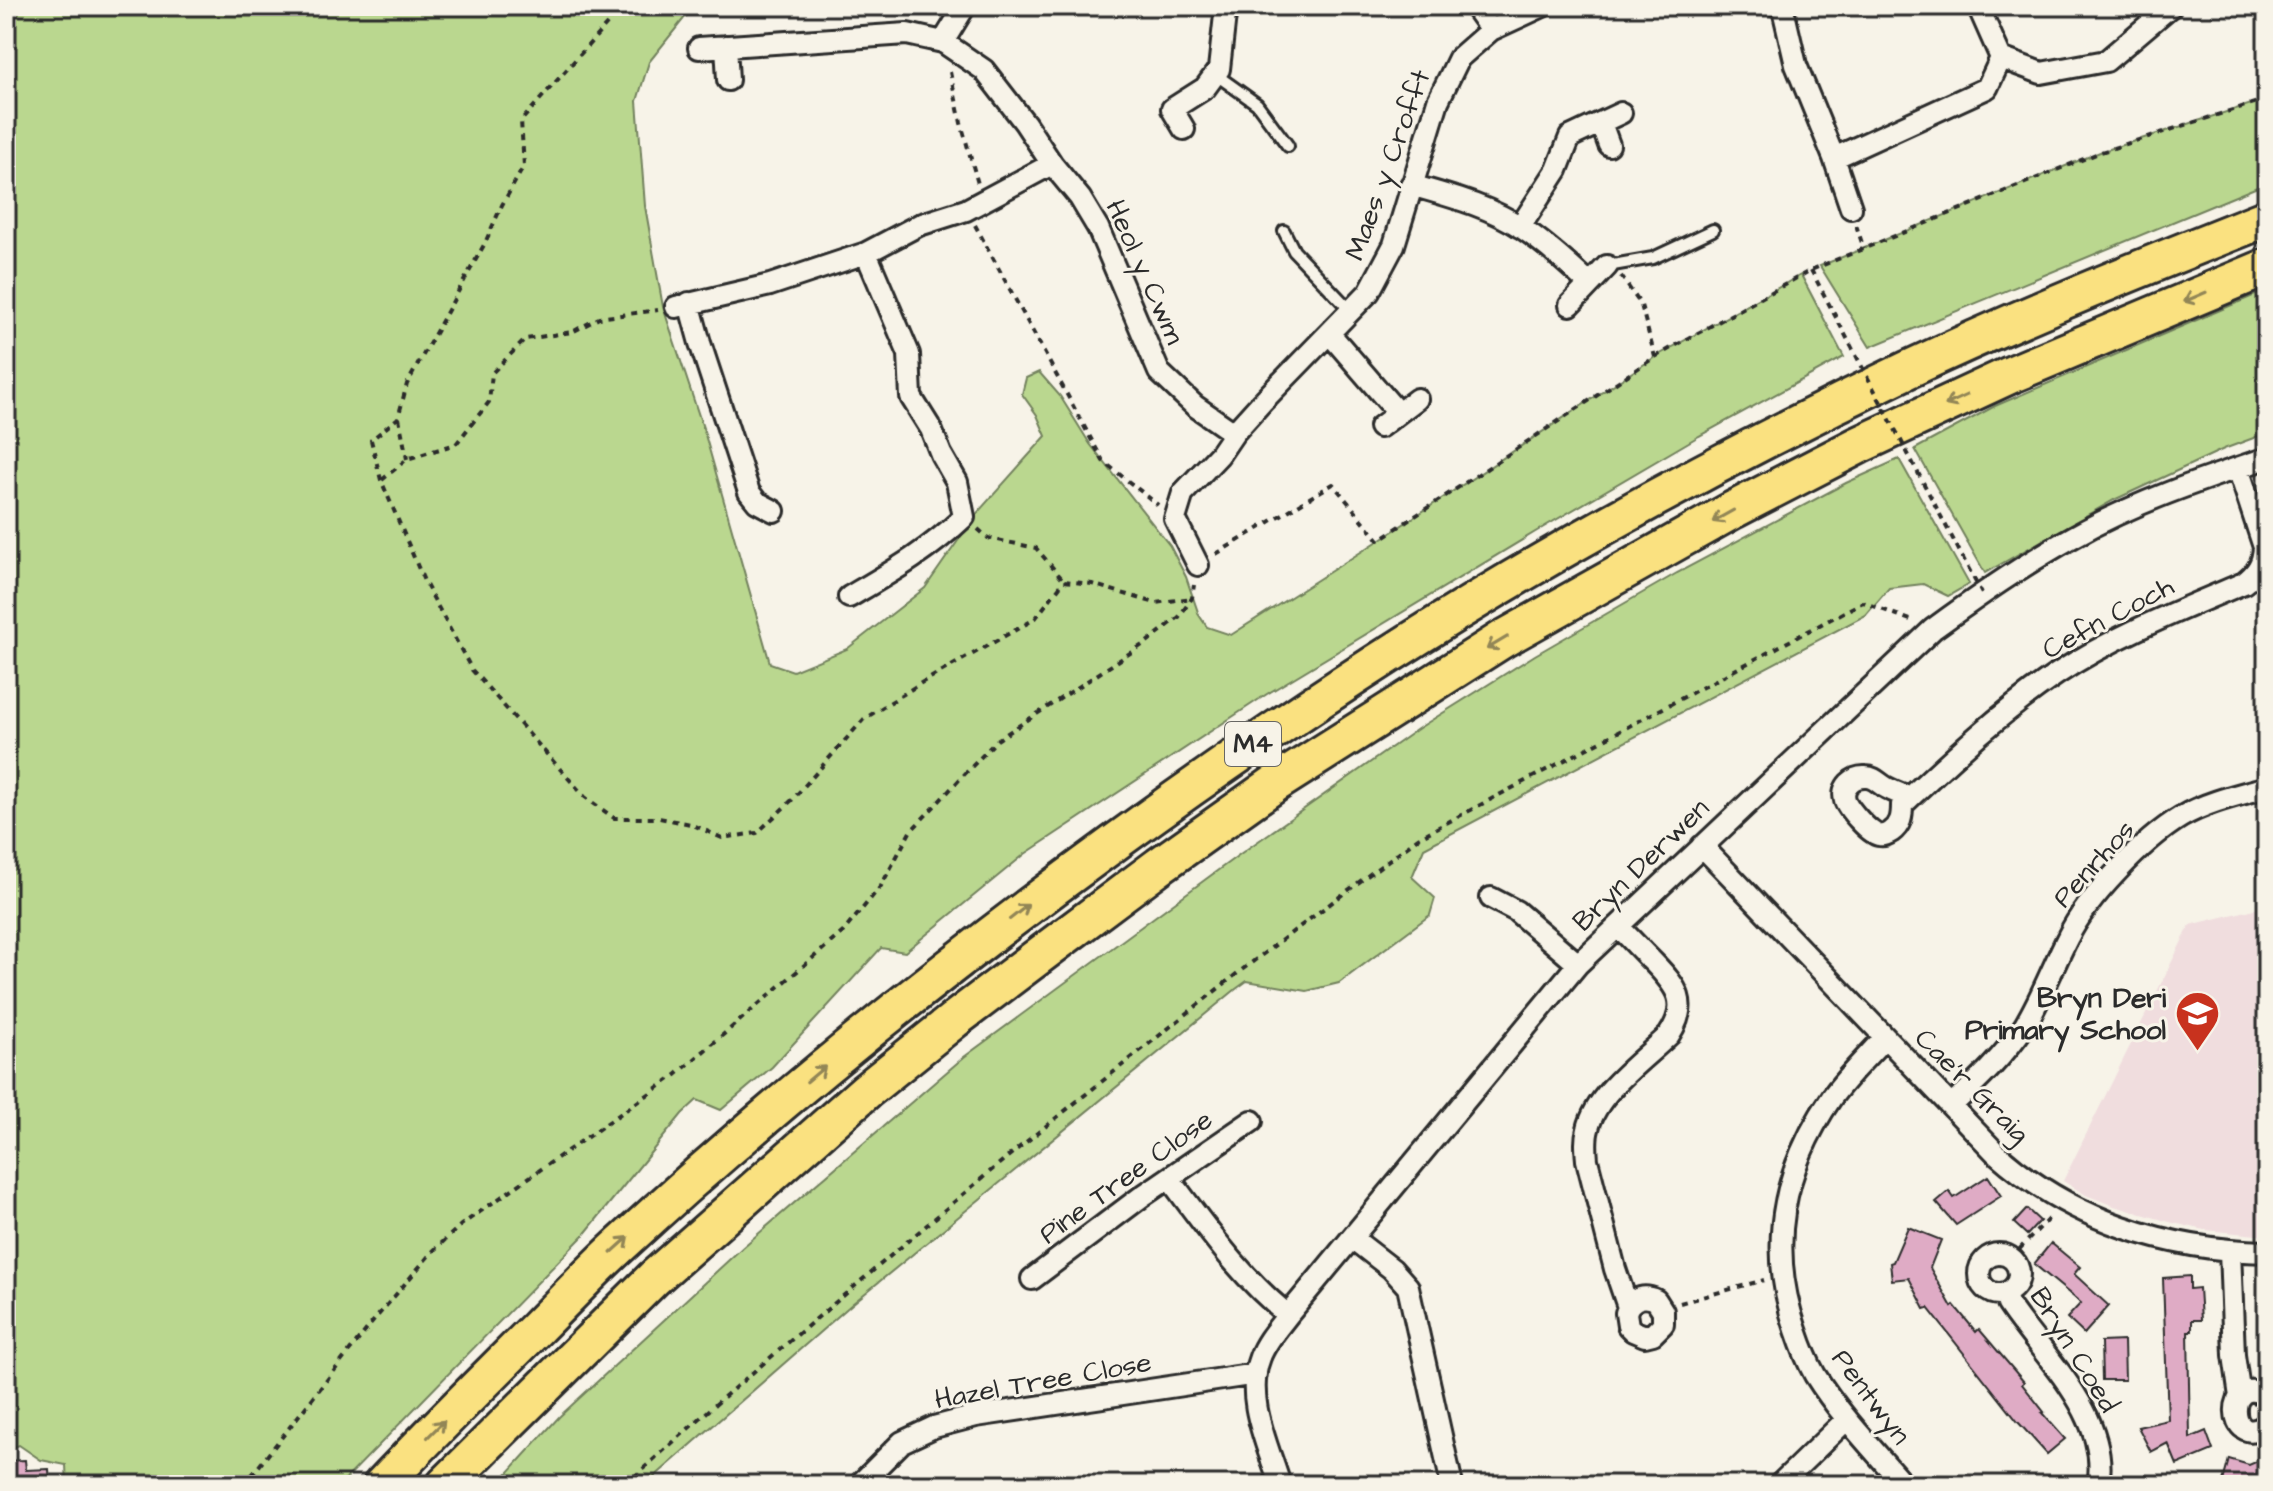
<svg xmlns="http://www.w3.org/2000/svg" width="2273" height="1491" font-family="'Architects Daughter',sans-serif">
<rect width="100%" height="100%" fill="#f7f3e8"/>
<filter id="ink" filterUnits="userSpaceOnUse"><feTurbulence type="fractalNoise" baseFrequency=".0125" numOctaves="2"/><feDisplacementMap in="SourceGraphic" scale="16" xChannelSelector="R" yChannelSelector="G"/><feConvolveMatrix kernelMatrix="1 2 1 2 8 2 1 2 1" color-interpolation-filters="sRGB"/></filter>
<g filter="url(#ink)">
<path fill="#f0ddde" d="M2267,906V1236L2205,1230L2173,1223L2114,1206L2086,1195L2063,1181L2190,925Z"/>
<path fill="#bad78f" stroke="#72815d" stroke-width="2" d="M6,6H694L649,62L637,101L645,206L663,307L704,431L770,663L793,671L847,649L925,588L978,512L1046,436L1037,415L1022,394L1026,378L1039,372L1060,396L1090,444L1170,546L1186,577L1199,615L1207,627L1231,635L1375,543L1655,357L1801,275L1844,357L1699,436L1537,531L1267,694L1025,854L905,952L881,948L772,1067L721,1110L697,1100L682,1114L583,1236L340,1485H67L66,1465L41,1460L19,1445L6,1450Z
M2267,99V183L1870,347L1820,266L2100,152Z
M2267,290V433L2224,449L2114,500L1985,573L1915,449L1995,406Z
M1899,459L1969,584L1948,596L1923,584L1889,588L1866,615L1424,848L1412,877L1435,898L1430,915L1339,983L1307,991L1247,981L1236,989L852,1304L645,1485H497L559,1417L743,1247L964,1057L1240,854L1419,728L1535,655L1677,573L1846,483Z"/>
<path fill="#dfabc5" stroke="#2b2b2b" stroke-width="2" d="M1988,1176L2001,1196L1956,1225L1936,1202L1949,1191L1954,1198Z
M2027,1209L2040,1221L2027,1235L2014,1223Z
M1908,1227L1941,1240L1930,1268L1952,1307L1954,1305L1976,1332L1979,1329L2024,1382L2022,1384L2044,1412L2042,1413L2065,1439L2047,1454L2018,1422L1928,1308L1925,1309L1909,1278L1892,1280L1890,1263L1893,1262Z
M2051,1243L2080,1267L2074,1274L2109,1306L2084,1334L2067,1318L2081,1303L2034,1264Z
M2190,1276V1289L2199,1288L2201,1320H2192V1331H2188L2190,1438L2206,1431L2213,1450L2177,1465L2168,1443L2151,1452L2138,1427L2168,1420L2163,1278Z
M2124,1341L2125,1380H2102L2101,1342Z
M2267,1457V1485H2222L2229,1459L2249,1465Z
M25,1460L26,1470L49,1469L50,1485H6V1461Z"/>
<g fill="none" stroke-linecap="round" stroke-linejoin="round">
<defs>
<path id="lane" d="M1215,74L1257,104L1288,146
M1284,231L1294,251L1351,311
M1607,266L1653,258L1713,230"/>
<path id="street" d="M1474,6L1491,30
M1778,6L1783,9L1796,65L1834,158L1851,208
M1978,6L2001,58L2041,73L2106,61L2171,6
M943,42L965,6
M726,46L728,80
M699,48L907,34L943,42L984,70L1025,123L1052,164
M1601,123L1609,145
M1184,129L1172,109L1205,88L1219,69L1226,6
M1834,158L1987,88L2001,58
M1411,185C1449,196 1489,206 1522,228C1546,244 1568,264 1589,284
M1520,227L1557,170L1570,137L1621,113
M689,303L700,343L749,492L757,502L774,511
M1570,305L1607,266
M676,307L770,285L866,253L919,225L966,210L1052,164L1080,198L1098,228L1159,372L1195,406L1234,433L1219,455L1183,493L1175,519L1198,565
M1329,333L1398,413
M1380,427L1417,399
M1234,433L1262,402L1369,292L1394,245L1438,101L1459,58L1491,30L1543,6
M849,597C893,571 927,552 964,517L957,482L941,454L931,429L911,397L909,354L866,253
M1910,797C1902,795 1895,792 1887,788C1879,784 1875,777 1866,777C1853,776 1841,787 1845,800C1847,808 1871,835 1879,835C1883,836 1888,834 1891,832C1901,825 1902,816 1902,805C1951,759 2001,712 2057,674C2114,636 2180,610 2244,583C2257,573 2263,564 2264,547L2238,468
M1702,846L1996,1153C2071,1220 2167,1250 2267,1252
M1491,898L1516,911L1578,964
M1618,926C1630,938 1642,951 1654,963C1677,987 1690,1003 1669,1035C1643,1060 1596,1093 1588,1129C1585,1139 1586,1149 1587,1160L1615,1269L1628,1307L1626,1313L1628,1326L1633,1331L1645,1336L1653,1334L1663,1324V1311L1656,1300C1645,1295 1635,1297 1628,1307
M1885,1037C1867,1057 1847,1076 1832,1097C1782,1170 1767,1246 1796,1330C1801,1345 1807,1361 1815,1375C1840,1415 1873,1449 1904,1485
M1951,1106C1978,1081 2004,1056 2025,1025C2042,997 2053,966 2068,937C2087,898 2143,840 2181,817C2207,802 2238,795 2267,787
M1169,1178C1206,1227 1240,1277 1288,1315
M1352,1238L1392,1269L1408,1287L1452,1485
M2230,1250L2234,1355L2240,1397
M1979 1274a20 20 0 1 1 40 0a20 20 0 1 1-40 0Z
M1032,1279L1141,1197L1252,1121
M2005,1293L2008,1304C2043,1357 2111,1416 2098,1485
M2267,1397C2225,1368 2226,1454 2267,1424
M859,1485L902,1442L934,1427L976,1416L1256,1374
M1280,1485C1268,1445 1244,1398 1260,1357C1266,1341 1278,1328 1288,1315L1578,964L1933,629C1978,596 2024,564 2073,537C2133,503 2201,480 2267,458
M1779,1485L1847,1419"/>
<path id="highway" d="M382,1485C432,1432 484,1381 536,1329C563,1302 589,1274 617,1248C775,1102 943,968 1117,841C1275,726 1438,618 1610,523C1707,469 1806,418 1907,370C2024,315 2146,266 2267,218
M445,1485L654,1278L866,1091L954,1020L1052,946L1159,866L1276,783L1503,639L1733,510L1859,445L2010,375L2267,267"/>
</defs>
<use href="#lane" stroke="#2b2b2b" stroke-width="16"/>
<use href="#street" stroke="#2b2b2b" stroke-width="26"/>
<use href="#highway" stroke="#2b2b2b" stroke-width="42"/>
<path stroke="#2b2b2b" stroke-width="4" stroke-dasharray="6 6" stroke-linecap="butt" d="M623,6L521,121L524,166L502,205L485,243L407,384L398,418L371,440L381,480L424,581L472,670L585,797L614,818H659L691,824L722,838L757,833L792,800L864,719L921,683L1035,619L1064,581L1092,584L1155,603L1192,598
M950,72L961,123L978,184
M975,225L1103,461L1158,505
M1856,225L1864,249
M1621,276L1641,305L1655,357
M399,418L407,459
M382,480L407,459L456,444L489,402L492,373L526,339L572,332L599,318L658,310
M978,529L988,538L1036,548L1064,581
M1216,554L1333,484L1379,540L1655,357L1811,270L2101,152L2267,99
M2011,1258L2052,1215
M1680,1303L1764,1280
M244,1485L375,1319L432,1252L461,1225L676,1075L843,932L881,886L910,832L997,740L1147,642L1179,617L1192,598L1194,585
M625,1485L725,1396L1006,1158L1239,972L1418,838L1863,602L1913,621"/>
<use href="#lane" stroke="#f7f3e8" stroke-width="10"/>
<use href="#street" stroke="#f7f3e8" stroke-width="20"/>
<use href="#highway" stroke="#fae180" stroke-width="36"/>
<path stroke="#2b2b2b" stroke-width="4" stroke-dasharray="6 6" stroke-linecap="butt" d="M1811,270L1982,594"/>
</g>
<defs><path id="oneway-shaft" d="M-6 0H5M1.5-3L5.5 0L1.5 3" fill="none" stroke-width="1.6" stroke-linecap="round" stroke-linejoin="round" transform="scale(2)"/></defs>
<g stroke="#928656">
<use href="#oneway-shaft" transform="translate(2195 297) rotate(157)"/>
<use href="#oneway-shaft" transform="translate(1956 400) rotate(155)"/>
<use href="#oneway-shaft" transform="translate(1723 516) rotate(151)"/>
<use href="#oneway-shaft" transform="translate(1497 643) rotate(149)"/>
<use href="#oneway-shaft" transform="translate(1019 912) rotate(-38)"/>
<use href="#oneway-shaft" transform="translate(816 1074) rotate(-40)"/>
<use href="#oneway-shaft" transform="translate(620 1245) rotate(-42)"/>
<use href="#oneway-shaft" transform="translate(436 1429) rotate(-45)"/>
</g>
</g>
<defs>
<symbol id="school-pin" viewBox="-11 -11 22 30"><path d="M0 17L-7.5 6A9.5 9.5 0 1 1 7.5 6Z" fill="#c8321e" stroke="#f7f3e8"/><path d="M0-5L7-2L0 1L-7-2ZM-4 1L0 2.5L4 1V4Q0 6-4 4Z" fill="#fff"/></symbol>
</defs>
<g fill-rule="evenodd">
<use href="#school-pin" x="2172" y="988" width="51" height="69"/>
</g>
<g text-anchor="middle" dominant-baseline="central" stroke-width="6" stroke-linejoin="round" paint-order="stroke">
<rect fill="#f7f3e8" stroke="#686764" stroke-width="2" x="1225" y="722" width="56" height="44" rx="6"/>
<g font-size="26" font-weight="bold" fill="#2b2b2b">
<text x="1253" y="744">M4</text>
</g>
<g font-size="28" fill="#2b2b2b" stroke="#f7f3e8">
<text transform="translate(1388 165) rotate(-70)">Maes y Crofft</text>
<text transform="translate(1145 272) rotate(66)">Heol y Cwm</text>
<text transform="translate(2108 618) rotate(-28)">Cefn Coch</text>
<text transform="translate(2094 864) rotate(-48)">Penrhos</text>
<text transform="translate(1641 865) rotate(-44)">Bryn Derwen</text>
<text transform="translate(1972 1086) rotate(45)">Cae'r Graig</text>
<text transform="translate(1126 1177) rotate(-36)">Pine Tree Close</text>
<text transform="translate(2074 1350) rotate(58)">Bryn Coed</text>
<text transform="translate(1043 1381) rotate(-10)">Hazel Tree Close</text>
<text transform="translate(1871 1397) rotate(53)">Pentwyn</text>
</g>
<g font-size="28" font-weight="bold" fill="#2b2b2b" stroke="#f7f3e8" text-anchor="end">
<text x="2166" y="998">Bryn Deri<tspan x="2166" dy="32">Primary School</tspan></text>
</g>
</g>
<rect width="2273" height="1491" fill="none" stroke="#f7f3e8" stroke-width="32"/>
<rect x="16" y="16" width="2241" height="1459" fill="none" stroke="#2b2b2b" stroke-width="3" filter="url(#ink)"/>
</svg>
